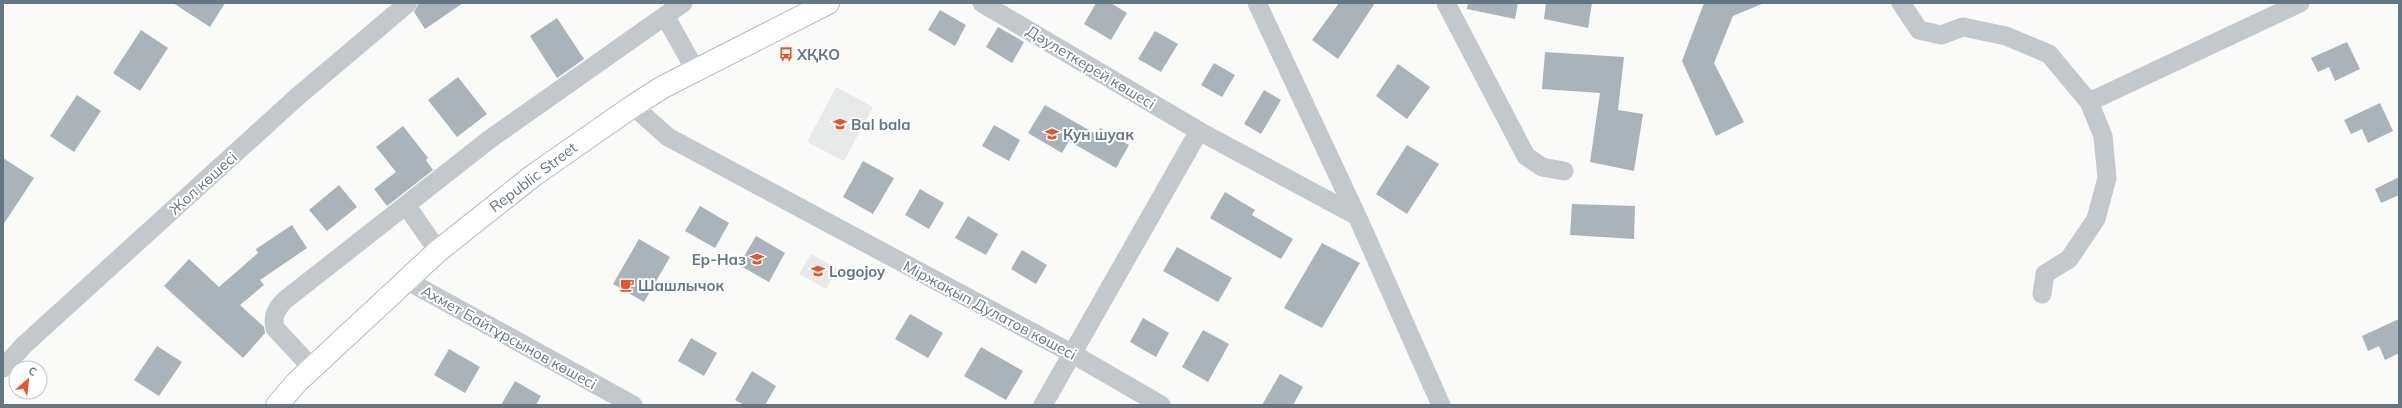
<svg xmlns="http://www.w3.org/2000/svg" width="2402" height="408" font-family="Mulish,sans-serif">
<rect width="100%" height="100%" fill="#fafaf8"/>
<path fill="#e8e9e9" d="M836,87L873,107L844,161L807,142Z
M811,254L837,269L826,289L799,274Z"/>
<path fill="#aab3b9" d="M173,3H225L210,27Z
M419,3H463L425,29L414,12Z
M1096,3H1111L1127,13L1111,40L1084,24Z
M1339,3H1375L1338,59L1312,40Z
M1468,3H1518L1515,19L1467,9Z
M1546,3H1592L1588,28L1544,19Z
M1704,3H1764L1733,16L1714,63L1744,122L1716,136L1682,61Z
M940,10L966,25L955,46L928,30Z
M557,18L584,59L557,78L530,36Z
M998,27L1024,42L1012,63L986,47Z
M141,30L168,48L140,91L113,73Z
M1155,31L1178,44L1161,72L1138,59Z
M2347,42L2360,69L2335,81L2329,67L2318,72L2311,58Z
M1545,52L1624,57L1618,110L1643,114L1634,171L1590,162L1600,93L1542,89Z
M1214,63L1235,75L1222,97L1201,85Z
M1398,64L1430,87L1407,119L1376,96Z
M458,77L487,114L457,137L428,100Z
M1264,90L1281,100L1261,134L1244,124Z
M77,95L101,111L74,152L50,136Z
M2380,103L2393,131L2368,143L2362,129L2351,134L2344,120Z
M1045,105L1096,134L1100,128L1129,145L1116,168L1069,141L1062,153L1028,133Z
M994,125L1020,140L1009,161L982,146Z
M403,126L428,158L426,160L433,170L387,206L374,189L396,172L376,147Z
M1407,145L1439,164L1407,214L1376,194Z
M3,158L34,178L3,225Z
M863,161L894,178L873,214L843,197Z
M2399,177V195L2381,203L2375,189Z
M339,185L357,207L327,231L309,210Z
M920,189L944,203L929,229L905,215Z
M1225,192L1255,210L1252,215L1293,239L1281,259L1210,218Z
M1572,204L1635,206L1634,239L1570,235Z
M700,206L729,223L715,248L685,231Z
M968,216L998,234L986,255L955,238Z
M292,225L307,248L260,280L264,285L240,305L264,327L265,333L243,358L164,286L189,259L219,287L258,253L256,249Z
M756,236L785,253L769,282L739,265Z
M639,239L670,257L644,302L613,284Z
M1322,243L1360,263L1322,328L1284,308Z
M1177,247L1232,278L1218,302L1163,271Z
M1022,250L1047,265L1036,284L1011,269Z
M910,314L943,333L928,358L895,339Z
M1143,318L1169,333L1156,357L1130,342Z
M2399,319V353L2385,360L2379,346L2368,351L2362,336Z
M1203,330L1229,344L1208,382L1182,367Z
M691,338L717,353L704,376L678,361Z
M157,346L182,362L159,396L134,380Z
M981,347L1023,371L1006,400L964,376Z
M449,349L480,367L465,393L434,375Z
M752,371L776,386L765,405H744L735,400Z
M1280,374L1303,387L1293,405H1262Z
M515,381L541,396L536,405H501Z"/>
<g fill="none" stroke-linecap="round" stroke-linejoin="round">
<defs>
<path id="major" d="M277,405L297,382L438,251L534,175L633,106L663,87L828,3"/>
</defs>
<use href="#major" stroke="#b5babe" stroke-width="24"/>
<path stroke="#c3c8cc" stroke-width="19" d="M982,3L1199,131L1357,216
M1257,3L1357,216L1441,405
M1446,3L1526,156L1542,167L1564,171
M1901,3L1919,30L1941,35L1963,27L2006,36L2049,54L2089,102L2103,136L2107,178L2096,219L2069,259L2045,274L2042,294
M665,16L696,71
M2089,102L2300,3
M633,106L668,137L1071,353L1161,405
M406,205L438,251
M406,280L633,405
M3,368L24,345L297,97L408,3
M312,368L275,328C272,316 277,308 285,300L490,139L683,3
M1043,405L1199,131"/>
<use href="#major" stroke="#fff" stroke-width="22"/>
</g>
<defs>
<symbol id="bus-bare" viewBox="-9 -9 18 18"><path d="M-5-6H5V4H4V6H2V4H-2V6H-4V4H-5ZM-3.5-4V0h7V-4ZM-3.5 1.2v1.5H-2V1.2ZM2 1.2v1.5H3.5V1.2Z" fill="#e4572e" stroke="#fff" stroke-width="2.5" paint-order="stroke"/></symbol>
<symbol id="school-bare" viewBox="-9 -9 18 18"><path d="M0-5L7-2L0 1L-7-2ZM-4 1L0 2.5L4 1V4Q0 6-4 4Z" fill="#e4572e" stroke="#fff" stroke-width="2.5" paint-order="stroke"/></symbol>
<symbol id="cafe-bare" viewBox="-9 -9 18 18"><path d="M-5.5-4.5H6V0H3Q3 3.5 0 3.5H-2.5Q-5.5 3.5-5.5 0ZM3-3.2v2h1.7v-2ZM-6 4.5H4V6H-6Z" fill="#e4572e" stroke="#fff" stroke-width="2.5" paint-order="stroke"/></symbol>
</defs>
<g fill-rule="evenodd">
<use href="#bus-bare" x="776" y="44" width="20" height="20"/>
<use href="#school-bare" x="830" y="114" width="20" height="20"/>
<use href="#school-bare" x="1042" y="124" width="20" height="20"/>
<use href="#school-bare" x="747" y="249" width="20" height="20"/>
<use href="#school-bare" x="808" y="261" width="20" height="20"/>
<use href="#cafe-bare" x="617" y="275" width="20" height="20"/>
</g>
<g text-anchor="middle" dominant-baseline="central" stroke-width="4" stroke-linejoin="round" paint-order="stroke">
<g font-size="15" font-weight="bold" fill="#657683" stroke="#fff" text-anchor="start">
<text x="797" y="54">ХҚКО</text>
<text x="851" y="124">Bal bala</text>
<text x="1063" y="134">Кун шуак</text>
<text x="746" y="259" text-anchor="end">Ер-Наз</text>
<text x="829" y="271">Logojoy</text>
<text x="638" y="285">Шашлычок</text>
</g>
<g font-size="15" fill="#657683" stroke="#fff">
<text transform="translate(1091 67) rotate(31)">Дәулеткерей көшесі</text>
<text transform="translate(533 177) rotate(-37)">Republic Street</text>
<text transform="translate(203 183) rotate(-42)">Жол көшесі</text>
<text transform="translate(990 310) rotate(28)">Міржақып Дулатов көшесі</text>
<text transform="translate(509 337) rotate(29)">Ахмет Байтұрсынов көшесі</text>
</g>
</g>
<rect width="2402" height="408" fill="none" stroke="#657683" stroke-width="8"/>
<g transform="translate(28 380) rotate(28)"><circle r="19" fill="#ffffff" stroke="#c1c8cd"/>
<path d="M0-3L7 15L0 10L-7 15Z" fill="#e4572e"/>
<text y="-6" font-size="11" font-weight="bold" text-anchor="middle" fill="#657683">С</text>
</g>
</svg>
